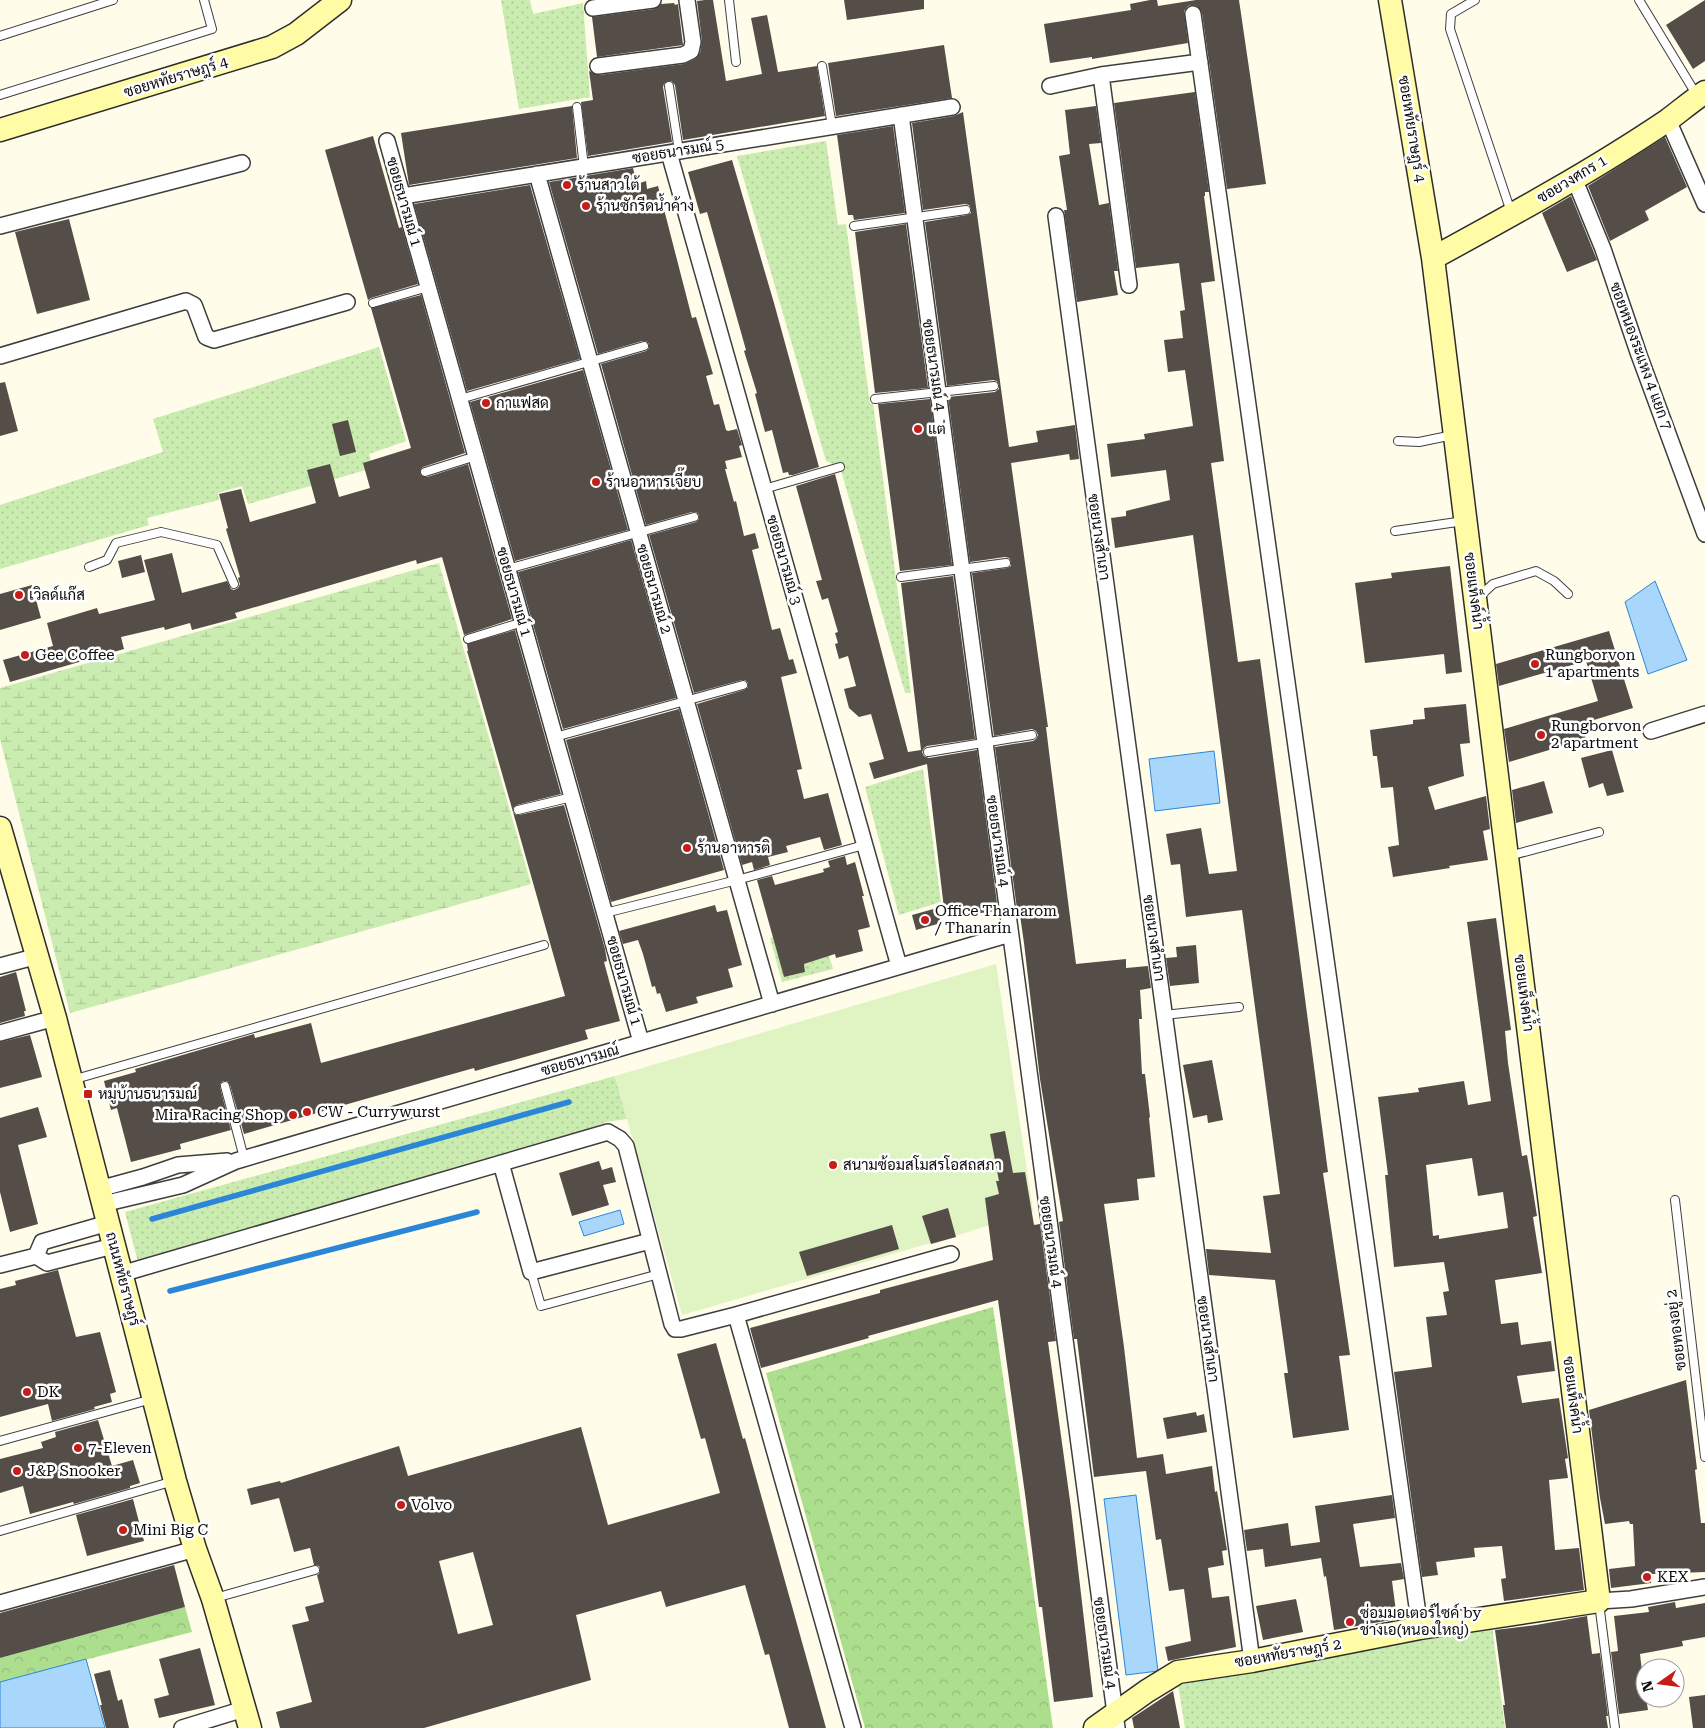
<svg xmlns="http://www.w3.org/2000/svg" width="1705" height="1728" font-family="'Roboto Serif',Sarabun,serif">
<defs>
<pattern id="green-dots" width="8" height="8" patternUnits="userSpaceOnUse" patternTransform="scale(1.25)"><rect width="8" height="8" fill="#cbecb0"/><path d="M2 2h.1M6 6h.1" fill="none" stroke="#adc996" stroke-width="1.8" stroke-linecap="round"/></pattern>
<pattern id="forest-crowns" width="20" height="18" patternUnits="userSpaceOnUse" patternTransform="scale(1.25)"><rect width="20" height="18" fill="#acde8e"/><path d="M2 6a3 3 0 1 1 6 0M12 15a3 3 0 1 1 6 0" fill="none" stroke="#93bd79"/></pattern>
<pattern id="wetland-marsh" width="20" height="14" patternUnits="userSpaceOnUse" patternTransform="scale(1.25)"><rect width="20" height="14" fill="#cbecb0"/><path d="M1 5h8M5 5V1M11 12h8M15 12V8" fill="none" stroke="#adc996"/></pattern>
</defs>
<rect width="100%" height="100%" fill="#fffcea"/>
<path fill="url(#green-dots)" d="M501,0H530L533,14L583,3L590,97L519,109Z
M826,141L838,225L846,224L870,404L873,403L911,693H905L840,467L826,461L737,156Z
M379,347L406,441L369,454L373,468L248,504L242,486L218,493L219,500L147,518L149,525L0,569V505L163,452L153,419Z
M923,769L941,902L899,915L865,787Z
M773,937L784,977L805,972L804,964L829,956L833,969L782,982L770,938Z
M615,1076L627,1119L606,1122L501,1163L138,1262L125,1212Z
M1492,1626L1505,1728H1185L1178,1685L1360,1649Z"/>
<path fill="url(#forest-crowns)" d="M993,1307L1053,1728H865L766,1373Z
M185,1607L192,1632L0,1682V1658Z"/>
<path fill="url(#wetland-marsh)" d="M439,563L531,884L70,1013L0,739V688Z"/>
<path fill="#dff3c3" d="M996,964L1033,1211L965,1233L682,1315L615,1076Z"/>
<path fill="#a9d7fb" stroke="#2b86d8" d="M1655,581L1687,660L1648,674L1625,602Z
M1214,751L1220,803L1155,811L1149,759Z
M620,1210L624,1224L584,1236L579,1222Z
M1136,1495L1158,1671L1126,1675L1104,1499Z
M86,1659L105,1728H0V1682Z"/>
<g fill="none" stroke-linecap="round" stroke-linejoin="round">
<path stroke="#2b86d8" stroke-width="5.5" d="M152,1219L569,1102
M170,1291L477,1212"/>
</g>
<path fill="#554d47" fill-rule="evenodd" d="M705,0H713L726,81L762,74L751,18L767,15L778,72L817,66L825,116L683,140L675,85L671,81H668L664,84L663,87L672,142L588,156L581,102L593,100L589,71L599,75L684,64L695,59L700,53L702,41L697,1Z
M844,0H924V9L847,20Z
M1150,0H1157L1158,6L1196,0H1239L1266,184L1227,189L1202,13L1197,6L1192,5L1188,6L1184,11L1188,43L1092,59V57L1050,63L1044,24L1131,10L1130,4Z
M1705,0V61L1693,69L1666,25Z
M674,3L675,5L678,4L683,45L597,57L592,17L654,9L661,4Z
M944,45L952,98L836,116L828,63Z
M1195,92L1209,192H1205V196H1204L1215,281L1201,283L1224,461L1211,463L1238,662L1260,659L1328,1172L1323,1173L1350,1355L1339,1356L1349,1430L1293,1438L1284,1373H1288L1275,1280L1209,1275L1206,1249L1271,1253L1263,1196L1280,1194L1242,910L1186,917L1180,864L1171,865L1166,834L1201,828L1209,874L1237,871L1193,535L1115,548L1111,518L1126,516V511L1170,500L1166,470L1111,477L1107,444L1145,439L1144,434L1193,426L1185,370L1168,372L1164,340L1183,338L1180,311L1185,310L1179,263L1136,268L1114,103Z
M572,106L577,158L409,185L401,133Z
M1096,106L1101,143L1089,144L1099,205L1109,203L1118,271H1114L1118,295L1077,302L1064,210H1067L1059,156L1070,154L1065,110Z
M963,112L1009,447L1038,442L1036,431L1075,425L1079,459L1070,460L1069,454L1011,463L1048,727H1046L1049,752L1076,964L1126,959V968L1148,966L1151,988L1140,990L1142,1019H1139L1142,1074H1145L1150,1117L1149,1118L1155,1177L1137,1179L1139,1200L1104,1204L1124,1347L1137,1458L1163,1454L1166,1474L1212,1466L1215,1492L1217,1491L1227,1550L1222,1551L1224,1565L1208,1568L1212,1598L1229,1596L1236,1647L1168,1661L1165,1647L1191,1641L1184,1589L1169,1591L1161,1539L1156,1540L1146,1471L1094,1477L1077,1339H1074L1059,1222L1063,1221L1040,1079L1024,943L1019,908L1017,909L995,747L1033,741L1036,739L1038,735L1036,731L1032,729L994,736L972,573L1007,568L1011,566V562L1009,558L1005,557L970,562L948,397L995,392L999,389V385L997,381L993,380L947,386L925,222L967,215L971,213V209L969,205L965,204L923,210L912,123L954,116Z
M893,126L905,213L854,220L853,215H848L837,135Z
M373,136L399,228L402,227L418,284L371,298L368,300L325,150Z
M1665,137L1687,187L1645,211L1649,220L1610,241L1588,186Z
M732,160L774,303L819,467L793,475H789L788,472L783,473L772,430L765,432L755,394L757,393L744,351L746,350L707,212L700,214L688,172Z
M633,168L637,184L646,181L647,189L658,186L692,318L696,317L713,374L706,376L714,405L719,404L726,430L728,431L737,429L742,445L739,446L742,457L725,461L727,469H725L734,502L736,501L744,536L755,533L759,548L752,550L772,630L780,628L789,660L793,659L797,673L781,677L802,769L797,770L804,799L828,793L842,845L824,850L820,837L786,846L788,852L768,857L770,865L754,870L752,862L742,865L697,704L744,690L748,687V683L745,680H742L694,693L649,535L696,522L699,519V515L696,512H692L646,525L601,364L646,351L649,348V344L646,341H642L598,354L549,182Z
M530,185L580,359L467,391L414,204Z
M1571,196L1597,260L1567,272L1542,213Z
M69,219L90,300L37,314L15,232Z
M906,224L928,388L875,393L855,232Z
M421,295L465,453L423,467L421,469L420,473L422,476L427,477L468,464L512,619L464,635L442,557L417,564L416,560L235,613L237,618L192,630L190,623L165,630L164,627L121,637L124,649L10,682L3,660L53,646L47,623L97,608L99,614L155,600L144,560L172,553L182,593L227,581L231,589L234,590L238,588L240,584L238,578L240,577L226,529L228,528L219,494L241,489L250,522L316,503L307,470L330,464L339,497L370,488L363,463L411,448L371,308Z
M583,370L628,530L515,561L470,402Z
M5,382L18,431L0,436V383Z
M930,399L952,565L900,571L878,404Z
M348,420L356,452L340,456L332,424Z
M835,474L908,752L921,750L901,583L953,576L975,739L927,746L924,748L922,752L924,756L929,758L977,750L998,911L945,917L927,764L874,779L869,763L884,759L871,714L859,717L849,708L844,689L856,686L848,656L839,659L835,644L838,643L835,633L838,632L828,598L822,600L816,581L822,580L796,486Z
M631,540L676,698L563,729L518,572Z
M141,555L145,572L122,578L118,561Z
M1450,566L1462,672L1446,674L1444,654L1365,663L1355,583L1392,578L1391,573Z
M32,585L41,618L0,630V594Z
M515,630L561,794L517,805L513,808V812L467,651H468L467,644Z
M1609,631L1633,708L1581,724L1586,739L1509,762L1504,729L1598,701L1586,661L1499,686L1496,664Z
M1466,704L1470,743L1460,744L1464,776L1428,787L1435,810L1486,796L1490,829L1483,831L1488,860L1449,866L1450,868L1393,877L1388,847L1399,845L1393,787L1381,788L1377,756H1373L1370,730L1413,724V720L1425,719L1424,708Z
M679,709L724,870L611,902L566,740Z
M1612,750L1624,792L1607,796L1603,783L1589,788L1581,758Z
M1544,781L1553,813L1516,823L1512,790Z
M564,805L605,949L607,961L604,962L620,1021L585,1030L588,1039L475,1071L474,1068L442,1077L244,1134L230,1085L227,1081H223L220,1084V1087L231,1130L180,1144L181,1149L131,1162L117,1108L111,1110L104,1081L136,1072L135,1069L254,1034L255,1038L311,1023L321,1063L565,996L513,812L516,815H519Z
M845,856L847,865L855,862L864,896H862L870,927L858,930L863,951L836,958L835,954L804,964L805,972L784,977L757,880L772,876L775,885L824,872L823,869L830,867L828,861Z
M715,905L717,912L727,910L742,965L728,969L733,987L696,997L698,1003L666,1012L660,993L657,994L655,986L652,987L643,954L638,940L623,944L619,931Z
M937,908L941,923L916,930L912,915Z
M1496,918L1511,1030L1505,1031L1508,1063L1522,1156L1527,1155L1533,1191L1537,1216L1533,1217L1542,1273L1495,1280L1501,1324L1518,1322L1521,1345L1551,1341L1555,1371L1517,1376L1522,1403L1559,1398L1568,1458L1565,1459L1568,1478L1549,1480L1555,1550L1579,1548L1584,1590L1504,1601L1501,1579L1506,1578L1502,1546L1474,1548L1475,1557L1436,1562L1438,1575L1422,1577L1394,1372L1432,1367L1426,1317L1447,1315L1443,1292L1449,1291L1444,1262L1394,1267L1385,1175H1388L1378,1097L1419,1092L1418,1088L1464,1081L1468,1105L1491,1101L1467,922ZM1472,1158L1478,1196L1503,1192L1508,1228L1439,1239V1235L1433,1236L1426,1165Z
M1196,945L1199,983L1170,986L1166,958L1177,957L1176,947Z
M16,972L26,1011H24L25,1016L0,1023V977Z
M30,1035L42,1077L0,1088V1042Z
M1212,1060L1223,1120L1208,1123L1207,1115L1193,1118L1183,1065Z
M38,1107L47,1137L18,1145L38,1224L10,1232L0,1192V1118Z
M1005,1131L1013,1173L1025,1172L1034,1225L1040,1224L1056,1341L1048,1342L1071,1508L1093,1697L1054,1702L1042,1607H1039L1026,1501L998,1300L868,1336L869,1338L761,1368L750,1328L880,1293V1290L993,1260L985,1198L999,1194L996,1181H999L990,1134Z
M599,1161L602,1170L612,1167L616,1182L603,1185L609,1205L572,1216L559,1173Z
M948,1208L956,1237L931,1244L922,1216Z
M892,1225L899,1249L807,1276L799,1252Z
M58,1270L76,1337L100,1332L116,1392L110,1394L112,1402L94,1407L95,1409L52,1421L48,1404L0,1417V1289L16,1285L15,1281Z
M716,1343L743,1439L745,1438L826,1728H789L769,1654L765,1655L745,1585L666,1607L661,1591L576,1615L591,1680L424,1728H280L276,1712L312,1702L292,1625L309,1621L305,1607L324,1602L317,1575L319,1574L320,1569L319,1566L314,1565L310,1548L294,1552L279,1498L251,1505L247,1489L280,1481L281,1483L399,1446L408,1476L581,1427L608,1525L720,1493L705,1438L701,1439L677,1354ZM473,1552L493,1625L458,1634L439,1561Z
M1686,1380L1697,1469L1695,1470L1701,1523H1705V1572L1651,1574V1583L1611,1588L1609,1569L1635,1566L1633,1524H1630L1629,1521L1605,1524L1600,1498L1589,1410Z
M1196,1412L1197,1416L1204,1414L1207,1432L1167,1439L1163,1418Z
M98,1420L112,1466L133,1460L140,1483L130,1486V1488L74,1504L73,1502L30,1514L23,1486L0,1493V1459L43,1448L41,1442L56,1437L55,1432Z
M1392,1495L1395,1518L1353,1524L1360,1567L1401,1563L1404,1579L1392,1581L1397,1619L1334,1630L1326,1576L1324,1577L1321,1558L1265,1567L1263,1549L1247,1551L1244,1530L1288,1523L1291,1546L1320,1542L1315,1506Z
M133,1499L144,1541L87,1556L76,1515Z
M174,1565L185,1607L0,1658V1613Z
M1296,1599L1303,1632L1263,1640L1256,1606Z
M1675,1602L1676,1608L1705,1603V1637L1682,1641L1683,1646L1640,1654L1645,1698H1646L1648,1710L1619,1714L1611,1652L1618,1651L1614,1616L1649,1612L1648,1607Z
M1587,1616L1592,1654L1600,1653L1608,1716H1606L1608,1728H1506L1503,1705H1505L1495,1630L1536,1625Z
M200,1648L215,1705L159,1718L154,1699L169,1695L159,1659Z
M110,1670L118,1701L122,1699L129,1728H106L100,1705H102L94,1674Z
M1173,1691L1180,1728H1134L1132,1718Z
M1705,1695V1728H1693L1689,1697Z"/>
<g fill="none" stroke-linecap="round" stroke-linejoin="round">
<defs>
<path id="lane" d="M729,0L736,62
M1475,0L1451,14L1450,29L1511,212
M1639,0L1696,94
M0,36L113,0
M822,66L832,126
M669,86L679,151
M0,95L212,29L204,0
M577,107L584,167
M854,226L966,210
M373,303L428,287
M460,399L644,346
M875,399L994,386
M1398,441L1419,442L1453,435
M425,472L476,456
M764,489L840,467
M1395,531L1464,521
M89,567L107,560L116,543L161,532L217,545L234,584
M508,569L694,517
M901,577L1006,563
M1479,597L1493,584L1536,571L1554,581L1568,594
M468,639L523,622
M555,737L743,685
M928,752L1032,735
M518,810L572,797
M1509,856L1599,832
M605,913L737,880L864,845
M1164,1015L1239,1007
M72,1080L544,945
M225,1086L244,1158
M1675,1200L1705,1457
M531,1272L541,1306L659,1274
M0,1441L152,1399
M0,1531L174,1481
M215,1598L315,1570
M1599,1603L1615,1728"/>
<path id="street" d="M593,8L653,0
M1193,14L1420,1628
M598,66L683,55L691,51L693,42L687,0
M1101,75L1129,285
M1050,86L1101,75L1200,62
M901,115L1117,1728
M1668,120L1705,204
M387,141L641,1042
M669,153L899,966
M537,174L772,1004
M1574,178L1603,249L1639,355L1705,534
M403,196L952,107
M1056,216L1252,1661
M0,226L242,163
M0,356L186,301L194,305L206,337L214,340L347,302
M1651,731L1705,714
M0,966L38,956
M0,1033L55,1018
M501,1163L531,1272L650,1241
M99,1189L143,1177L178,1165L227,1161
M103,1204L183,1185L236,1161L1010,934
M36,1256L42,1242L108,1223
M0,1265L36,1256L47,1263L113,1246
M121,1274L608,1132L620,1139L626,1146L672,1324L675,1329H681L736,1315
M1599,1601L1631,1599L1705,1587
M0,1603L195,1549
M182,1728L244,1709
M853,1728L736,1315L951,1254"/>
<path id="secondary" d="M0,130L272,47L296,34L340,0
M1433,258C1512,215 1594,170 1668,120C1680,111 1692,101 1705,92
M0,828L55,1018L175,1481L195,1549L213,1599L250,1728
M1095,1728L1147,1691L1178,1672L1252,1661L1420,1628L1599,1601L1433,258L1390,0"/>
</defs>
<use href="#lane" stroke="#3e3e3e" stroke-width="10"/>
<use href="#street" stroke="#3e3e3e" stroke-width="18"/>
<use href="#secondary" stroke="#2d2d2d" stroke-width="25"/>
<use href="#lane" stroke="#fff" stroke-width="8"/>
<use href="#street" stroke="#fff" stroke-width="15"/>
<use href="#secondary" stroke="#fffca5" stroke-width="22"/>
</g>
<g fill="#c61d19" stroke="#fff" stroke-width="2">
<circle cx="567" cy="185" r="5"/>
<circle cx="586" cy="206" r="5"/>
<circle cx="486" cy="403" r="5"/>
<circle cx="918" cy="429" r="5"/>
<circle cx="596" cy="482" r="5"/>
<circle cx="19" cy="595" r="5"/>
<circle cx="25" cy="655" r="5"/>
<circle cx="1535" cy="664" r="5"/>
<circle cx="1541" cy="735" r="5"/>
<circle cx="687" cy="848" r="5"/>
<circle cx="925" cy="920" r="5"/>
<rect x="83" y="1089" width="10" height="10" rx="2.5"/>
<circle cx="307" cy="1112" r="5"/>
<circle cx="293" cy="1115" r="5"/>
<circle cx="833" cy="1165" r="5"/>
<circle cx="27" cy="1392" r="5"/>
<circle cx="78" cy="1448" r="5"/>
<circle cx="17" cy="1471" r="5"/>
<circle cx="401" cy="1505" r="5"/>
<circle cx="123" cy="1530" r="5"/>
<circle cx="1647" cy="1577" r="5"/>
<circle cx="1350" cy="1622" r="5"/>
</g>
<g text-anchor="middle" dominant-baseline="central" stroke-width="5" stroke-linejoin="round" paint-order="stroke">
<g font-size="15" fill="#0b0b0b" stroke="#fff">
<text transform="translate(176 77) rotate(-17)">ซอยหทัยราษฎร์ 4</text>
<text transform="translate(1412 129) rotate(81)">ซอยหทัยราษฎร์ 4</text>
<text transform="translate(678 151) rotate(-9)">ซอยธนารมณ์ 5</text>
<text transform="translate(1572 179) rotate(-31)">ซอยวงศกร 1</text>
<text transform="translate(404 202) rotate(74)">ซอยธนารมณ์ 1</text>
<text transform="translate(1641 356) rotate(70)">ซอยหนองระแหง 4 แยก 7</text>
<text transform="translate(934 365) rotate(82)">ซอยธนารมณ์ 4</text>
<text transform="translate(1099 537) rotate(82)">ซอยนางสำเภา</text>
<text transform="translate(784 560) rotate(74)">ซอยธนารมณ์ 3</text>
<text transform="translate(654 589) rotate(74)">ซอยธนารมณ์ 2</text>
<text transform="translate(1474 591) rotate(83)">ซอยแท็งค์น้ำ</text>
<text transform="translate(514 592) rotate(74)">ซอยธนารมณ์ 1</text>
<text transform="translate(998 841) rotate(82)">ซอยธนารมณ์ 4</text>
<text transform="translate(1154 938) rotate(82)">ซอยนางสำเภา</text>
<text transform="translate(624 981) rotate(74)">ซอยธนารมณ์ 1</text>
<text transform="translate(1524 993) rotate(83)">ซอยแท็งค์น้ำ</text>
<text transform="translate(580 1060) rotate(-16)">ซอยธนารมณ์</text>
<text transform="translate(1051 1242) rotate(82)">ซอยธนารมณ์ 4</text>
<text transform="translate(123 1279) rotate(75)">ถนนหทัยราษฎร์</text>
<text transform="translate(1676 1330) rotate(-97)">ซอยทองอยู่ 2</text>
<text transform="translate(1208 1339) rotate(82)">ซอยนางสำเภา</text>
<text transform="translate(1573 1395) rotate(83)">ซอยแท็งค์น้ำ</text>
<text transform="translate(1105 1643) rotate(82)">ซอยธนารมณ์ 4</text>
<text transform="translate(1288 1653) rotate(-10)">ซอยหทัยราษฎร์ 2</text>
</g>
<g font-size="15" fill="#0b0b0b" stroke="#fff" text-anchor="start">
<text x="577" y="185">ร้านสาวใต้</text>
<text x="596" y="206">ร้านซักรีดน้ำค้าง</text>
<text x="496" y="403">กาแฟสด</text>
<text x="928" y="429">แต่</text>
<text x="606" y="482">ร้านอาหารเจี๊ยบ</text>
<text x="29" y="595">เวิลด์แก๊ส</text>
<text x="35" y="655">Gee Coffee</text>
<text x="1545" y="655">Rungborvon<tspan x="1545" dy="17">1 apartments</tspan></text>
<text x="1551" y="726">Rungborvon<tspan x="1551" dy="17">2 apartment</tspan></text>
<text x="697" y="848">ร้านอาหารติ</text>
<text x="935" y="911">Office Thanarom<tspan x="935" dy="17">/ Thanarin</tspan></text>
<text x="98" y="1094">หมู่บ้านธนารมณ์</text>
<text x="317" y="1112">CW - Currywurst</text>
<text x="283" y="1115" text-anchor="end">Mira Racing Shop</text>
<text x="843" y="1165">สนามซ้อมสโมสรโอสถสภา</text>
<text x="37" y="1392">DK</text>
<text x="88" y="1448">7-Eleven</text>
<text x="27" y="1471">J&amp;P Snooker</text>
<text x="411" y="1505">Volvo</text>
<text x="133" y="1530">Mini Big C</text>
<text x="1657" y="1577">KEX</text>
<text x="1360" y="1613">ซ่อมมอเตอร์ไซค์ by<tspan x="1360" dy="17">ช่างเอ(หนองใหญ่)</tspan></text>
</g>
</g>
<g transform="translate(1660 1683) rotate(256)"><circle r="24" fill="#ffffff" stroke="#9d9d9d"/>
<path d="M0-4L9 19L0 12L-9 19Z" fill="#c61d19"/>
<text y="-8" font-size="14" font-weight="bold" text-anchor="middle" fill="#0b0b0b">N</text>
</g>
</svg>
